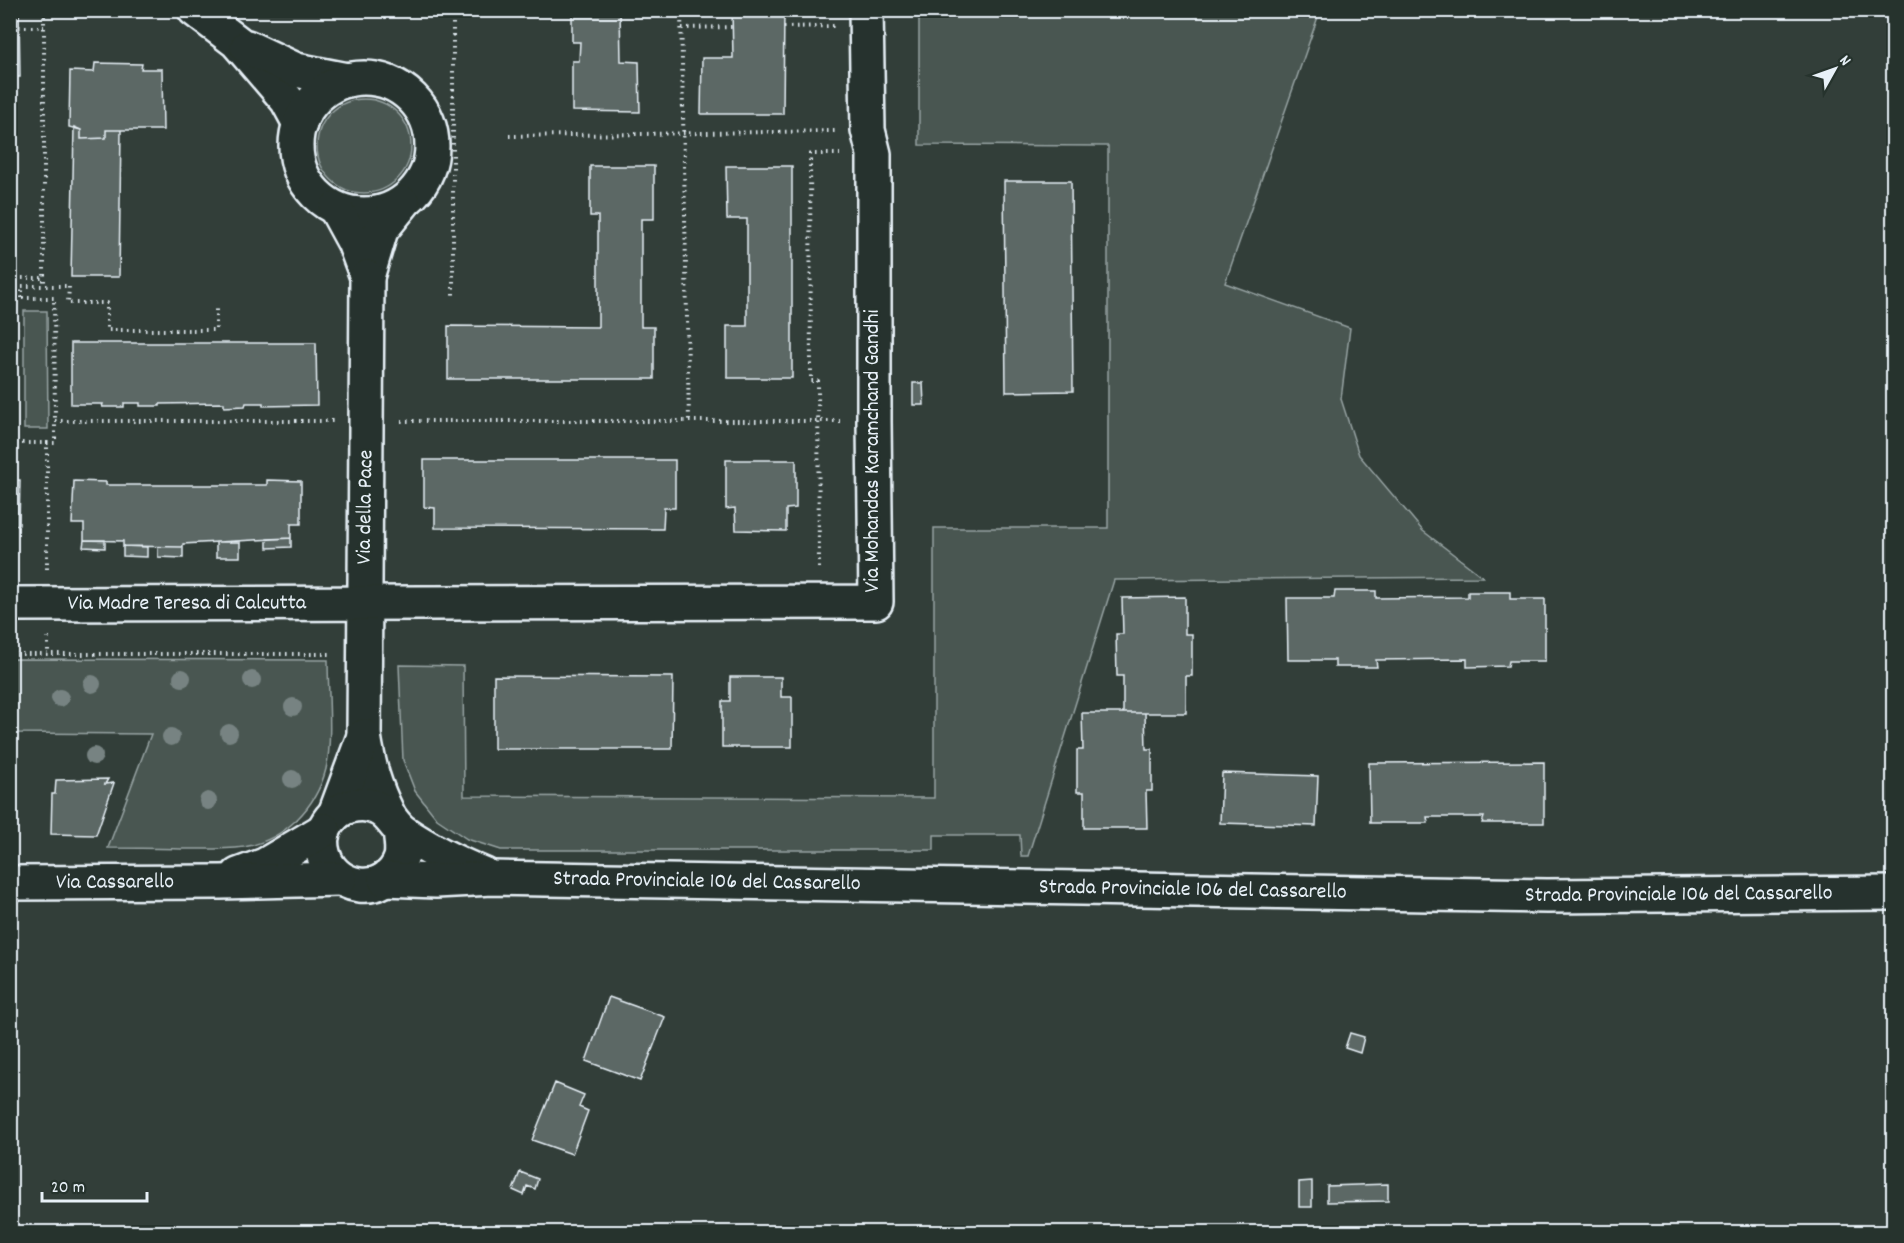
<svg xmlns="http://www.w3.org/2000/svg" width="1904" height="1243" font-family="Dekko,sans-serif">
<rect width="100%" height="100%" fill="#323e39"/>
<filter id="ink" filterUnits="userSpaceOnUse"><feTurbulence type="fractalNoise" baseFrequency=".0167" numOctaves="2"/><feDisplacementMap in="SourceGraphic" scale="12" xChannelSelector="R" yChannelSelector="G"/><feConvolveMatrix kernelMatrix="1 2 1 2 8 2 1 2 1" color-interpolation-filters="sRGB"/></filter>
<g filter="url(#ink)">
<path fill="#495651" stroke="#98a4a4" stroke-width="1.5" d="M919,11H1320L1225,283L1350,328L1341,399L1359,455L1423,531L1483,577L1114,580L1028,856H1021L1020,835H934V850H501L467,839L437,819L415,791L403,760L399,665L463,666L464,796L934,798V528H1108V146L919,145Z
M317 146a47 47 0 1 1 94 0a47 47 0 1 1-94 0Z
M24,311H47L48,429H24Z
M11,659L328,660C328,692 333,739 326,769C316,808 284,840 244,847C223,850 202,849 181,849C156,848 132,848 108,848L151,734L11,733Z"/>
<path fill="#5c6865" stroke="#e8f1f8" stroke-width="1.5" d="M10,10H19L20,77H10Z
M572,10H620L621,61L639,62L640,112L572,111V61H579L580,42H572Z
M732,10H784L783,114H701L702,58H733Z
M95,63L142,64L141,69H162L163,130H106V138L81,139V130L69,127L70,71L94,72Z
M10,77H14L15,275H10Z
M74,127L81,130V139L106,138V130H121L119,277H71Z
M590,166H654V219H641V327H654V379H448V326L598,327V216H590Z
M726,166H792V378H727V326H747V219H727Z
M1004,181H1071L1073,391L1006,392Z
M71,343H316L317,405L263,406V403H246L245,406L224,407V403L160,404V406H140V403H124V407H102L103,404H71Z
M913,383H923L924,405H913Z
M424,460H675V508H664L663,529L435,528V508L424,507Z
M726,460H796V508L786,509V531L736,530L735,508L726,509Z
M10,480H20L19,525H10Z
M267,480L301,481V524H291V538L183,544V547L123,546V541L84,540V524H72L74,481L106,482V485H267Z
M291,538V547L267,548V539Z
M84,540H105V548L83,547Z
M216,542H240V557H216Z
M123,546L147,547V557L123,556Z
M158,547H183V558L158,557Z
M1335,591H1376V598L1468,597V592H1510V599H1545V661H1509L1508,666L1467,667V659L1376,660L1377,667H1335V660H1288L1287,598H1334Z
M1185,597V634H1192V676H1186V713H1123V676H1117L1116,634H1123L1122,598Z
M494,676L673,677L672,749H494Z
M730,677H781V697H792V747H722V701H730Z
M1082,713H1145L1146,749H1152V791H1146L1147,828H1084V792H1077V750H1083Z
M1544,762V823H1482L1484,817H1427L1428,823H1370L1369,763Z
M1222,773L1318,776L1316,826L1220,823Z
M108,779L105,784L114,783L96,835L51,834L52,794H55L56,780Z
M609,997L665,1017L640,1081L586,1061Z
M1350,1033L1364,1037L1360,1053L1345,1048Z
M555,1083L584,1095L579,1107L588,1111L572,1154L532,1140Z
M520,1172L538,1179L535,1189L527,1186L524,1195L513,1190Z
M1312,1181V1207H1299V1182Z
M1388,1184V1201L1327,1202V1186Z"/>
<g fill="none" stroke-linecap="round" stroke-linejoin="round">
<defs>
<g id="minor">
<path d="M195,10L237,42L287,100L300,124"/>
<path d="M247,47L296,70L347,80"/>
<circle cx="364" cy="146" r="68"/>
<path d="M336,209L354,242L367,277L381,230L403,203"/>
<path d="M367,277L364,736C369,767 374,785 388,814"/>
<path id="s1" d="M10,604L876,602L874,421V154L868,130L866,10"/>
<path d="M335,814L364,736"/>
</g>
<g id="tertiary">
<path d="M400,830C401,839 403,849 401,858C387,900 328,891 322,848C320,836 325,824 334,815C345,805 363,801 377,808C390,813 393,825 403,832C429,850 456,863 485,875"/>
<path d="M238,875L265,865L324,830"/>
<path id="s2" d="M385,879L436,881L492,878L1547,896L1894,893"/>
<path id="s3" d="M10,883L220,882L340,879"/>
</g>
</defs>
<use href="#minor" stroke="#e8f1f8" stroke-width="38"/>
<use href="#tertiary" stroke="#e8f1f8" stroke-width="38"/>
<path stroke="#e8f1f8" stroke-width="4" stroke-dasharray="1.5 4.5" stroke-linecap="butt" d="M44,10V286
M681,10L689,421
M453,11V299
M19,27H44
M784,27L834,26
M682,28L732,27
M509,136L835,131
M10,278H44
M10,298H54L55,421
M22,298V286H69L68,303H107V330H216V305
M401,421H840
M10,443H47
M819,568L818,381H811L810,154H840
M47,569V443H55V421H333
M48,637V654
M10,654H331"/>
<use href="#minor" stroke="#26332d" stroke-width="33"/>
<use href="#tertiary" stroke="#26332d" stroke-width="33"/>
</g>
<g fill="#778382">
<circle cx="182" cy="678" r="9"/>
<circle cx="252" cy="680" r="9"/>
<circle cx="92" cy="684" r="9"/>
<circle cx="60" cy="698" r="9"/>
<circle cx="293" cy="707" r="9"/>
<circle cx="229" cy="733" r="9"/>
<circle cx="171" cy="737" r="9"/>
<circle cx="94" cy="756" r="9"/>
<circle cx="292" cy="779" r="9"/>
<circle cx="208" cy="801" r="9"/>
</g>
</g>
<g text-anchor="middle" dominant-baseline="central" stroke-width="4.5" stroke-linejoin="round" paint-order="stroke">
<g font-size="22" fill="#e8f1f8" stroke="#26332d">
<text transform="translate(873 451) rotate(-90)">Via Mohandas Karamchand Gandhi</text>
<text transform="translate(366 507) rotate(-89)">Via della Pace</text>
<text stroke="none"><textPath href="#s1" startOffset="177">Via Madre Teresa di Calcutta</textPath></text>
<text stroke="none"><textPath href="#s3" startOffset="105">Via Cassarello</textPath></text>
<text stroke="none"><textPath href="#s2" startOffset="322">Strada Provinciale 106 del Cassarello</textPath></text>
<text stroke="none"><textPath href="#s2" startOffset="808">Strada Provinciale 106 del Cassarello</textPath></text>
<text stroke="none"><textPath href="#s2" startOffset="1294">Strada Provinciale 106 del Cassarello</textPath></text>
</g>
</g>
<rect width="1904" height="1243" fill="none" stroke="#26332d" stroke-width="36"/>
<rect x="18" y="18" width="1868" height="1207" fill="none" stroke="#e8f1f8" stroke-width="2" filter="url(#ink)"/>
<g transform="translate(1835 69) rotate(50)" stroke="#26332d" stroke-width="4.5" paint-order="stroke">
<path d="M0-4.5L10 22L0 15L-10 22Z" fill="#e8f1f8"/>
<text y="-9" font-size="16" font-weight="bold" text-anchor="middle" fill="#e8f1f8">N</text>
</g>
<path d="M42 1192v9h105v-9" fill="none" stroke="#e8f1f8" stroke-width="3"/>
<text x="51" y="1192" font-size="18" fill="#e8f1f8" stroke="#26332d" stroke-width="4.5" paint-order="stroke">20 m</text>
</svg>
